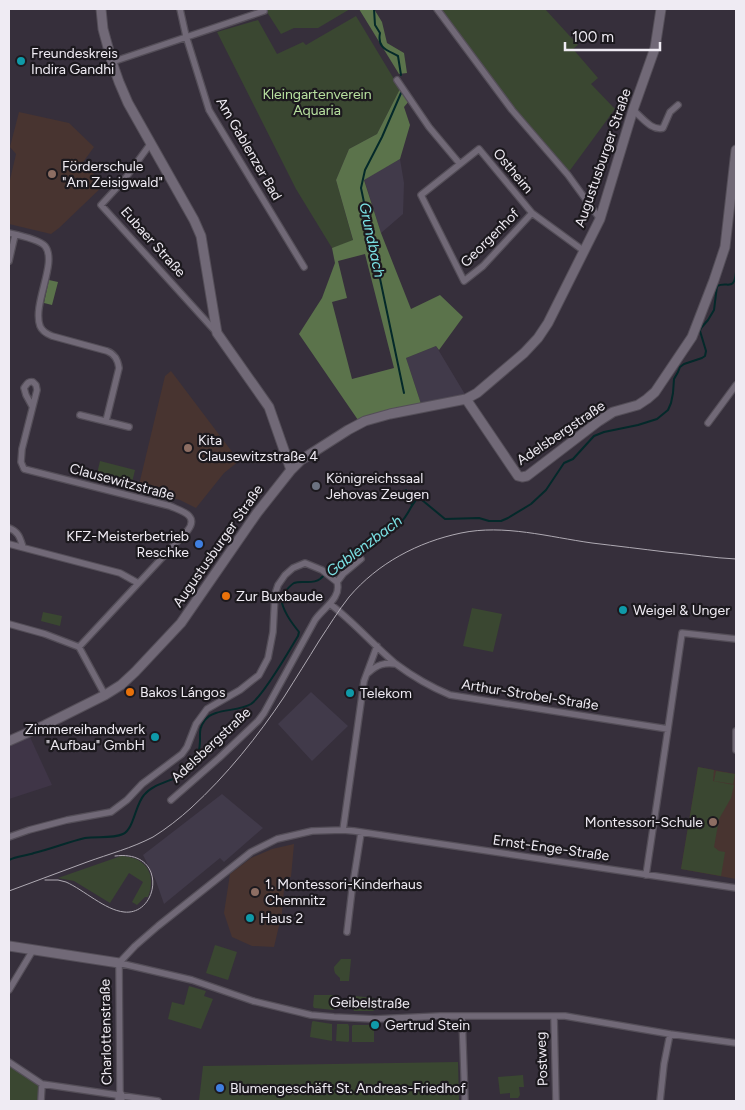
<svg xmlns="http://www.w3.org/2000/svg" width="745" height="1110" font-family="Figtree,sans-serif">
<rect width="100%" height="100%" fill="#362f3b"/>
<path fill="#3f3547" d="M29,735L52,785L9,799V744Z"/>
<path fill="#413a4a" d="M400,159L404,183L403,214L381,233L364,179Z
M436,346L466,396L422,407L406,358Z
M311,692L348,726L312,761L278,724Z
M222,794L263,828L224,862L220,858L164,904L156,881L143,855Z"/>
<path fill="#483430" d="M19,112L69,123L94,147L81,165L106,183L59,228L51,234L9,224V184L16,154L10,147Z
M171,371L239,461L224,473L196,508L180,500L138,489L165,376Z
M698,767L736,774V879L681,869Z
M294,844L291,877H285L282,913L274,947L252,946L232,937L224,913L230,874L251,858L272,849Z"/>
<path fill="#3a4731" d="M265,9H350L318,28H294L281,34Z
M439,9H545L578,45L573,49L598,78L591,84L615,109L568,173L511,106Z
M356,16L400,89L377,134L349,149L336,180L353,241L332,248L296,189L217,32L258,20L277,54L303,42L306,45Z
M100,461L135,470L131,487L96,478Z
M472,608L502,614L493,652L463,646Z
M43,612L62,616L60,626L41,621Z
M698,767L714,770L713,781L734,785L731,798L719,819L714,847L719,851L725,852L721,876L681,869Z
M716,771L735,774L733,784L714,781Z
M121,856C146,857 157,874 148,897H145L137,905L132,902L143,882L129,873L110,903L74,881L58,878Z
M215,945L237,952L228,980L206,973Z
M341,959H351L349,981H340V978C336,974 334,974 334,967Z
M189,986L206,991L204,996L213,999L201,1029L168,1019L172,1002L184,1005Z
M314,995H334V1009L333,1010L314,1008L313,1006Z
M355,996L374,998L376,1009L373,1011H354L353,1009H354L355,1004L353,1003Z
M313,1021L332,1024V1041L310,1037L312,1022Z
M337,1024H348L349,1026V1041L348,1042L336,1041Z
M353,1025H372L374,1027V1042H352V1026Z
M458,1062L459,1101H199L203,1066Z
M9,1063L42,1084L41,1101H9Z
M523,1075L524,1087H519L520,1095L518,1098H510V1093L500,1094L498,1077Z"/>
<path fill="#5b734b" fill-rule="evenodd" d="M359,9H374L382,22L387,43L404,53L407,73L399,74Z
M401,87L409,101L404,107L410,125L400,159L364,180L381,233L411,309L440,295L463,317L439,350L436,346L406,358L422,407L358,420L299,334L322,298L335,263L332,248L353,240L336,180L349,149L377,134ZM365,254L394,368L352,379L332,302L347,298L338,261Z
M49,280L58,282L52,305L44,303Z"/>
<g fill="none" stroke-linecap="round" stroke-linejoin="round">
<path stroke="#04292a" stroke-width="2" d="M374,9L375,25L380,33C377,48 387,50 398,56L401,75
M401,93L382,137L365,170L361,188L404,393
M406,490V494L412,505
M9,860C17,856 26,856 34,853C51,849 68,842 85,838C97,836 112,839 123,834C134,829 135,805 144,795C156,780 182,781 193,766C197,760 200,749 200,741C200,732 199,728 205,720C214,708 238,712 251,704C264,695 289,651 298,636L299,632C291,622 282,610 281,597C284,593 289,586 294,583C302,580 312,585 320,579C326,574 330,568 337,563C358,549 383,540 401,522C408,515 410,507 416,500H422L445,519L479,518L489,521H501L508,518L531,504L546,490L564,463L573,459L594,436L604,432L638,425L657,419L668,410L671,403L673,393L674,379L678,372L680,367L684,364L702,358L705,356L706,351L700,331L701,328L708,320L714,310L717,286C728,281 734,292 736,272"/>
<defs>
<path id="street" d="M180,9L186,36L209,110L304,267
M437,9L512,110L568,175L600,219
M112,62L264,11L263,9
M397,80L429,127L460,164
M633,110C642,117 651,131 663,128L670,112L678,105
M151,143L124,180L101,205L216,332
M532,213L483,266L464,281L421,195L479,149L532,213L584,251
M9,233C18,235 38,239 45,246C58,262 32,304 40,326C42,331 47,334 52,336L107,351C115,354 118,360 119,368L106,421
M9,261L15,235
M32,406L26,395L24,388C27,384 28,381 33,382L36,385L37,390L22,449L21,462L24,469L170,506C181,511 199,515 188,530L79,647
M80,415L129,427
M708,423L736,385
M9,528C19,532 20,538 23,547
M9,544L120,573L138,583
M330,604C354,622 373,645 396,664C412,676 431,687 450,695L668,729L682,633L736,639
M9,624L45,634L79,647L105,695
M368,673C377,665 384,662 396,664
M736,731V750
M171,800L219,758L258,721L264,713L315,620C323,608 342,598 337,582L343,574L361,559
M343,830L364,681L377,646
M9,837L29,830L67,820L111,812L127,800L142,784L182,754L187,747L196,724L207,709L240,690L259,675L268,658L273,632L275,594L278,585L285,575L293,568L305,563L322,570L337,582
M646,875L668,729
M347,932L352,890L361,833
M119,963L135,946L158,926L251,852L277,839L312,831L343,830L354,831L736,888
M119,963L192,980L253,1001L311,1015L334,1017L375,1019L440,1016H565L670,1034L736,1043
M119,963L120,1095
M9,990L33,950
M462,1016L465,1101
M554,1016L556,1101
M9,1062L42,1084L158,1101
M41,1101L42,1084
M660,1101L664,1064L670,1034"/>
<path id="secondary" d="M101,9L103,29L112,62L119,82L128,103L194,220L201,236L217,333L269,407L291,470
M466,399L518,476L522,477L527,476L599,421L613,412L638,405L647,399L655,392L692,337L714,280L725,247L736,150
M9,741L45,725L105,695L121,685L135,672L181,623L257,513L291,470L301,460L348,430L365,421L390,414L466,399L477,393L524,353L538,338L548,323L600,219L633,110L655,48L661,9
M9,946L119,963
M120,1101V1095"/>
</defs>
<use href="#street" stroke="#544e58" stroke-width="8"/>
<use href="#secondary" stroke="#544e58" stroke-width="11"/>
<use href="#street" stroke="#716977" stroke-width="5.5"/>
<use href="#secondary" stroke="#716977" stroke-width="9"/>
<path stroke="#afaab3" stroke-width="1" d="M45,880H58L66,882C84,890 105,910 124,912C159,916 169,849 115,856
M9,891C35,881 61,872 87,862C109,854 132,848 153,837C166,829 180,818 191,808C227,775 258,736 284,697C296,678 308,659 319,641C329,626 338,611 349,597C378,563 418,542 461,533C504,524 549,537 592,543C617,546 642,549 666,552C690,554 713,558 736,559"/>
</g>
<g fill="#0f9aa8" stroke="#1c191e" stroke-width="2">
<circle cx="21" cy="61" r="5"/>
<circle cx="623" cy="610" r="5"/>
<circle cx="350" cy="693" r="5"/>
<circle cx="155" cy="737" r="5"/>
<circle cx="250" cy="918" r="5"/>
<circle cx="375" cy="1025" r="5"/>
</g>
<g fill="#8d6e63" stroke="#1c191e" stroke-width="2">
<circle cx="52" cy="174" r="5"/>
<circle cx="188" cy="448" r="5"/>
<circle cx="713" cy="822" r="5"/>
<circle cx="255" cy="892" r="5"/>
</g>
<circle fill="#6b7280" stroke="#1c191e" stroke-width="2" cx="316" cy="486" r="5"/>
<g fill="#3f7fe0" stroke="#1c191e" stroke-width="2">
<circle cx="199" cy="544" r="5"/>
<circle cx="220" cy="1088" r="5"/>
</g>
<g fill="#e8710a" stroke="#1c191e" stroke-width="2">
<circle cx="226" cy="596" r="5"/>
<circle cx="130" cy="692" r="5"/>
</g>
<g text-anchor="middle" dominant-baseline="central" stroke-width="4.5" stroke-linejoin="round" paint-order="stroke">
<g font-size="14" fill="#efebf3" stroke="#1c191e" text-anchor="start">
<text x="31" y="53">Freundeskreis<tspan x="31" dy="16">Indira Gandhi</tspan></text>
<text x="62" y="166">Förderschule<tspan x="62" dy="16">"Am Zeisigwald"</tspan></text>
<text x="198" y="440">Kita<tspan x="198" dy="16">Clausewitzstraße 4</tspan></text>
<text x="326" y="478">Königreichssaal<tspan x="326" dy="16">Jehovas Zeugen</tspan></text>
<text x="189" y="536" text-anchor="end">KFZ-Meisterbetrieb<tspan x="189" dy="16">Reschke</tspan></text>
<text x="236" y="596">Zur Buxbaude</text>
<text x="633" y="610">Weigel &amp; Unger</text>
<text x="140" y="692">Bakos Lángos</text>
<text x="360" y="693">Telekom</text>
<text x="145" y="729" text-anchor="end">Zimmereihandwerk<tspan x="145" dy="16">"Aufbau" GmbH</tspan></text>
<text x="703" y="822" text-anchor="end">Montessori-Schule</text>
<text x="265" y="884">1. Montessori-Kinderhaus<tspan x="265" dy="16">Chemnitz</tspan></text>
<text x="260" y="918">Haus 2</text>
<text x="385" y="1025">Gertrud Stein</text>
<text x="230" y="1088">Blumengeschäft St. Andreas-Friedhof</text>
</g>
<g font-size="14" fill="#b7e09f" stroke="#1c191e">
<text x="317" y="94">Kleingartenverein<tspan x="317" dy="16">Aquaria</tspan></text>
</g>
<g font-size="14" fill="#efebf3" stroke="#1c191e">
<text transform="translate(249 149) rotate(60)">Am Gablenzer Bad</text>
<text transform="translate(603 158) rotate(-71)">Augustusburger Straße</text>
<text transform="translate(513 171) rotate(50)">Ostheim</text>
<text transform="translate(490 238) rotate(-45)">Georgenhof</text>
<text transform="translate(153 242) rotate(48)">Eubaer Straße</text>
<text transform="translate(561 433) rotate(-34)">Adelsbergstraße</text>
<text transform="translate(122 482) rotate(15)">Clausewitzstraße</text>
<text transform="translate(218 546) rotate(-55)">Augustusburger Straße</text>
<text transform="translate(530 695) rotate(9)">Arthur-Strobel-Straße</text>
<text transform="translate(211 745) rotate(-43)">Adelsbergstraße</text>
<text transform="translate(551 848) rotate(8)">Ernst-Enge-Straße</text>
<text transform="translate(370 1003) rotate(1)">Geibelstraße</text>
<text transform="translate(106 1032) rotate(-91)">Charlottenstraße</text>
<text transform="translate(542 1059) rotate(-92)">Postweg</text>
</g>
<g font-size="15" font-style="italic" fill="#7ce4e7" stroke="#1c191e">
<text transform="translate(372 240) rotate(78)">Grundbach</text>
<text transform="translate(364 546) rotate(-37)">Gablenzbach</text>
</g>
</g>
<rect width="745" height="1110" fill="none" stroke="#efebf3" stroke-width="20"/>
<path d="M565 42v8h95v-8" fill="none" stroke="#efebf3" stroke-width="2.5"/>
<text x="572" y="42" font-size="15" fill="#efebf3" stroke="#1c191e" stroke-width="4" paint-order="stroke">100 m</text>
</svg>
